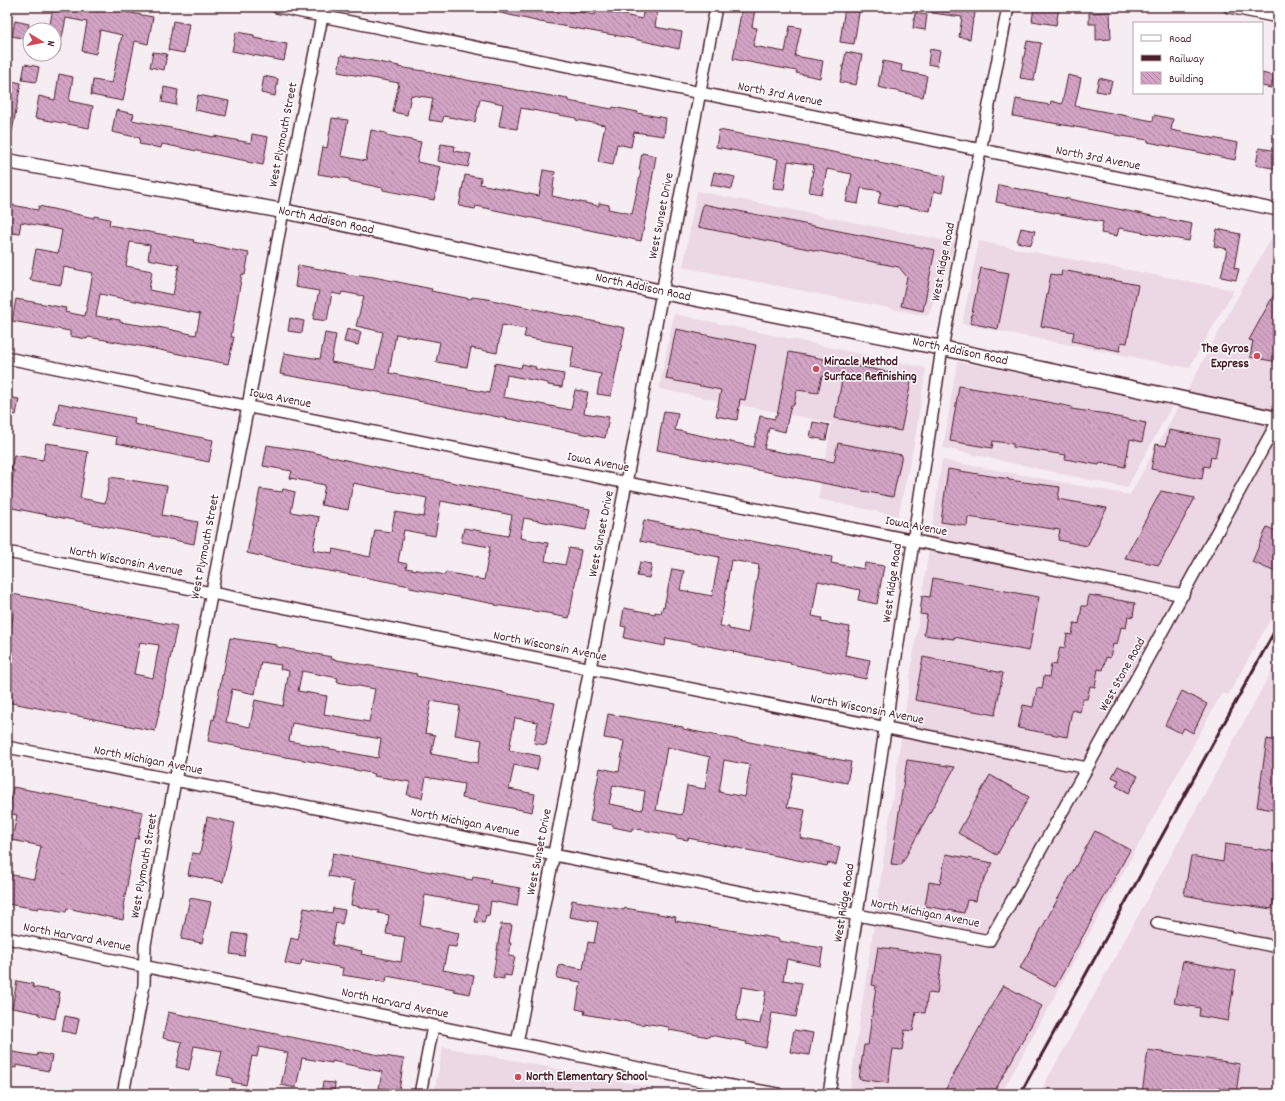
<svg xmlns="http://www.w3.org/2000/svg" width="1285" height="1101" font-family="Dekko,sans-serif">
<defs>
<pattern id="building-back-hatch" width="6" height="6" patternUnits="userSpaceOnUse"><rect width="6" height="6" fill="#d3a4c5"/><path d="M-1 5l2 2M0 0l6 6M5-1l2 2" fill="none" stroke="#ad85a0"/></pattern>
</defs>
<rect width="100%" height="100%" fill="#f6edf3"/>
<filter id="ink" filterUnits="userSpaceOnUse"><feTurbulence type="fractalNoise" baseFrequency=".025" numOctaves="2"/><feDisplacementMap in="SourceGraphic" scale="8" xChannelSelector="R" yChannelSelector="G"/><feConvolveMatrix kernelMatrix="1 2 1 2 8 2 1 2 1" color-interpolation-filters="sRGB"/></filter>
<g filter="url(#ink)">
<path fill="#ecd7e5" d="M697,191L958,243L928,316L683,267Z
M1278,227V415L1184,396L1241,291Z
M979,241L1033,252L1234,290L1189,368L962,324Z
M674,314L926,368L915,439L898,516L818,499L832,423L659,389Z
M957,362L1175,400L1127,488L943,448Z
M1181,402L1278,422V606L1228,695L1222,693L1001,1094H849L942,460L1130,495Z
M1278,659V1094H1039L1138,916Z
M443,1047L512,1060L685,1094H434Z"/>
<path fill="url(#building-back-hatch)" stroke="#4a1f2b" fill-rule="evenodd" d="M53,7H98L153,17L148,44L135,41L123,101L91,95L93,80L112,83L122,35L100,30L96,54L82,51L87,22L66,18L59,52H54V30H49Z
M493,7H575L574,11L595,15L596,9L642,19L644,7H658L655,27L682,32L679,49L625,37L540,22L492,11Z
M742,7L755,9L752,27L757,28L753,46L785,52L790,26L801,28L795,56L823,61L820,78L796,73L797,71L733,59Z
M845,7H860L854,44L840,42Z
M932,7H976L974,19H973L970,39L959,37L962,17L932,13Z
M1034,7L1059,8L1056,25L1032,21Z
M1110,12L1111,39L1096,40V24H1089V13Z
M915,13L927,15L925,30L913,28Z
M15,21L29,24L26,39L12,36Z
M173,21L189,24L184,53L168,50Z
M236,32L254,35V38L287,44L284,61L232,51Z
M1027,41L1041,43L1034,80L1020,78Z
M930,49L940,51L937,66L928,64Z
M153,52L167,54L164,70L150,67Z
M846,52L862,55L856,85L840,82Z
M341,55L399,66L398,67L431,72V73L477,82L501,86V87L568,99V101L612,109L613,107L638,112L637,113L666,118L664,136L634,132L631,147L617,144L613,165L598,162L605,125L576,120V118L521,108L517,129L499,126L503,104L480,99L475,122L444,116L442,122L429,120L433,98L411,95L407,115L393,112L399,83L338,72Z
M883,61L902,65L901,71L927,76L923,97L878,87Z
M25,64L39,67L36,82L22,80Z
M1262,73L1274,76L1271,88L1262,86Z
M59,74L73,77L69,101L93,106L89,128L35,118L39,96L55,100Z
M1068,75L1081,78L1075,106L1153,121L1154,115L1173,119L1171,130L1238,143L1235,160L1178,148L1148,142V140L1115,135V134L1013,116L1016,99L1050,105L1051,101L1062,104Z
M264,76L278,79L275,96L261,93Z
M1099,78L1112,81L1109,93L1096,91Z
M7,80L21,83L12,132L7,131Z
M164,87L178,90L176,105L162,102Z
M198,95L229,101L226,116L195,110Z
M116,110L134,114L132,120L214,137V136L251,143L252,134L268,137L263,165L247,162V161L162,144L161,148L139,144L140,138L112,132Z
M332,118L348,120L341,156L366,161L371,130L386,133V135L421,142L417,162L441,167L434,200L383,190V188L349,181L350,179L318,174L323,147L327,148Z
M719,130L879,161V163L945,176L942,193L934,191L930,211L897,205V207L878,203L881,191L861,188L858,204L846,202L852,174L827,169L822,194L809,192L814,165L788,161L784,189L773,188L778,159L716,147Z
M441,144L455,146L454,151L471,154L468,167L438,161Z
M1259,148L1278,151V169L1256,165Z
M642,153L656,156L651,186L652,187L641,241L476,206L475,209L459,206L465,175L481,178L480,184L539,196L543,170L555,172L552,196L599,206V203L609,205L608,209L632,214L641,171L639,170Z
M714,172L735,177L732,189L711,185Z
M999,185L1192,224L1189,241L1119,228L1117,236L1101,233L1103,222L996,202Z
M7,204L38,210L39,206L94,218V216L110,219L109,225L194,240L193,242L249,253L245,275L242,274L231,337H234L228,364L145,347L88,337L87,339L70,336V331L12,321L16,299L66,308L65,312L85,316L93,273L64,267L61,285L30,280L36,249L58,253L62,230L21,222L19,234L7,232ZM130,242L150,245L148,259L179,265L173,295L149,290L152,271L126,266ZM100,294L200,314L196,335L158,327V328L120,322V320L96,316Z
M703,204L935,250L923,311L901,306L907,277L899,267L698,227Z
M1021,228L1035,231L1031,245L1017,242Z
M1217,229L1240,234L1234,268L1239,269L1236,280L1221,277L1227,249L1214,246Z
M298,265L358,276L359,275L374,277L432,289L431,291L471,299L472,297L487,299L625,328L611,396L597,394L601,374L570,368L574,346L524,337L526,329L502,325L497,353L471,348L467,367L436,362L440,342L396,334L389,373L489,393L495,363L521,368L522,364L536,367L535,369L564,374L562,387L548,385V383L507,375L503,397L571,410L575,390L588,392L584,413L609,417L605,438L418,401V400L394,395L280,374L284,353L320,359L325,333L336,335L331,362L375,370L383,332L356,326L364,296L342,292L341,295L332,293L327,321L313,319L319,291L295,287Z
M981,268L1009,273L998,329L970,323Z
M1062,270L1138,285L1127,343L1121,342L1120,351L1072,341L1074,332L1041,326L1051,274L1061,276Z
M1278,287V362L1250,357L1253,341L1249,340Z
M290,318L304,321L302,333L288,331Z
M347,329L361,332L358,345L344,342Z
M676,329L756,345L745,400L740,399L737,420L716,416L721,390L666,379Z
M789,352L912,377L901,431L835,418L842,380L822,376L818,393L797,390L794,405H791L785,432L769,428L764,449L834,462L838,443L902,455L893,497L657,450L664,411L678,413L675,430L754,447L760,416L775,419V415L777,416Z
M959,386L1007,394L1072,407L1071,409L1107,414V415L1146,423L1142,442L1130,439L1125,467L1100,462L1099,465L1065,459L1066,455L1013,447V444L993,441L992,448L950,441Z
M7,397L19,399L16,415L7,413Z
M59,403L135,418L134,424L213,440L209,462L116,443L117,437L55,425Z
M813,422L829,425L826,440L810,437Z
M1169,430L1219,439L1215,458L1211,457L1209,467L1204,466L1202,479L1151,469L1156,444L1166,446Z
M46,443L60,445V447L88,452L80,498L105,503L110,477L167,486L162,515L198,522L194,544L7,507L14,471L11,470L14,455L43,460Z
M267,445L311,452L394,471L590,509L586,530L524,518L520,538L548,543L545,561L565,565L569,548L581,550L569,618L553,615V614L495,605V604L410,588V586L358,576L299,566L300,565L247,553L260,489L282,492L283,489L295,492L291,512L319,517L313,550L332,553L333,549L370,557L375,530L391,532L395,512L424,517L427,498L353,483L348,510L321,505L325,485L290,478L292,471L263,466ZM441,501L512,515L508,536L464,528L461,542L490,547L484,580L446,572L445,575L406,568L407,564L398,562L404,530L435,536Z
M948,469L1009,479V480L1060,487L1058,499L1107,508L1087,546L1058,540L1060,530L968,517L967,526L941,522Z
M1161,491L1195,498L1159,565L1125,558Z
M644,520L832,557L831,563L864,569L865,563L884,566L877,604L858,600L860,590L818,581L812,616L822,618L821,622L850,627L845,655L870,660L866,679L790,664L791,663L733,652L734,651L666,638L665,646L624,638L626,627L621,626L624,608L655,614V612L661,613L663,606L664,607L672,569L684,571L680,590L712,596L719,557L640,541ZM731,560L759,565L748,633L729,629V627L720,626Z
M1267,527L1278,532V573L1252,562Z
M640,562L652,564L649,578L637,576Z
M933,578L1039,597L1029,651L954,637V639L924,635L927,615L920,614L922,596L930,597Z
M7,593L177,626L155,731L7,702V678L9,664H7V647L14,611L7,610ZM140,642L159,645L153,678L134,674Z
M1089,595L1135,603L1133,617L1128,616L1126,628L1121,627L1117,645L1113,644L1110,658L1106,657L1103,670L1098,669L1095,687L1090,686L1087,699H1083L1080,712L1072,710L1067,737L1018,728L1023,705L1033,707L1037,688L1042,689L1044,676L1049,677L1051,664L1056,665L1060,647L1065,648L1067,634L1072,635L1074,623L1079,624L1082,606H1087Z
M230,638L277,645V647L332,657L331,659L417,674L416,676L503,692V693L555,703L546,745L534,743L538,722L515,718L509,750L540,756L537,770L514,765L509,789L535,794L532,812L462,798L464,784L426,777L422,798L407,795L410,782L374,776L375,774L321,763L262,753V751L208,741L212,719L214,720L222,675H223ZM261,662L281,665L280,669L289,671L283,706L255,700L250,727L226,722L232,689L255,694ZM302,671L338,678L337,682L375,689L369,722L324,714L327,696L298,691ZM431,701L460,706L455,735L482,740L478,763L431,754L435,735L425,733ZM292,723L381,739L378,758L289,741Z
M923,657L1003,673L995,715L915,700Z
M1182,691L1207,704L1193,733L1184,728L1181,733L1165,725Z
M608,714L683,727V729L851,762L847,783L793,773L787,807L805,810L800,838L840,847L836,865L828,863L827,866L688,838V840L676,838V836L632,828V831L613,827V825L590,821L600,768L619,772L624,741L604,738ZM667,747L710,757L705,789L687,786L682,815L656,810ZM724,760L750,765L745,797L719,792ZM613,785L645,791L642,810L609,804Z
M1267,739L1278,741V811L1257,807Z
M907,760L955,767L901,865L891,864Z
M1118,766L1138,776L1129,793L1116,786L1119,780L1112,777Z
M990,775L1029,797L997,855L958,833Z
M13,787L143,812L138,839L135,838L127,880L128,881L123,906H125L123,920L67,908L66,912L39,907L38,909L7,904V874L34,879L41,846L12,840L17,815L8,813Z
M207,817L235,823L223,882L188,875L192,853L200,854Z
M1095,831L1130,850L1055,987L1020,968Z
M1225,844L1278,852V867L1272,909L1210,900L1184,895L1191,856L1223,862Z
M333,853L472,880L473,877L491,880L490,883L520,888L517,906L491,901L489,916L486,915L484,923L475,922L478,905L425,895L420,925L459,933L456,947L448,946L443,970L474,976L470,994L454,991V989L387,976L386,982L342,975L343,968L302,960L300,966L285,963L291,938L298,940L304,908L332,913L333,908L345,910L342,924L336,923L332,945L362,951L361,954L401,962L405,937L386,934L389,915L378,913L379,911L351,905L355,881L328,876Z
M946,854L993,863L978,891L976,901L967,900L964,913L925,906L929,882L940,884Z
M190,898L211,902L202,943L181,939Z
M572,900L624,910L625,908L676,917L675,921L742,932L779,939V941L823,948L820,966L787,959L783,980L802,983L796,1017L772,1013L766,1048L746,1044L747,1042L710,1035L709,1037L669,1030V1027L644,1023V1025L584,1014L585,1011L576,1009L581,982L557,978L559,965L583,969L588,942L594,943L598,922L569,917ZM742,987L766,991L760,1024L736,1020Z
M501,924L512,925L509,943H511L509,956L515,957L511,976L504,975V979L493,977Z
M233,933L247,935L244,956L230,954Z
M878,947L942,956L937,994L928,993L925,1013L916,1012L913,1031L905,1030L902,1050L893,1049L888,1083L859,1079L864,1045H868L876,986L872,985Z
M1183,961L1236,971L1228,1021L1199,1016L1200,1008L1174,1003Z
M17,981L33,984V987L60,992L55,1019L39,1015V1013L12,1008Z
M1003,985L1042,1006L993,1094H943Z
M168,1012L384,1056L404,1059L399,1091L379,1088L382,1072L332,1061V1063L302,1058L296,1088L281,1085L288,1053L259,1047L257,1057L252,1056L246,1085L232,1082V1078L217,1075L222,1051L194,1046L189,1070L176,1067L182,1042L163,1038Z
M65,1016L79,1019L76,1034L62,1031Z
M794,1030L813,1033L809,1055L790,1052Z
M1148,1050L1240,1064L1236,1094H1142Z
M7,1051L37,1056L38,1053L52,1056L49,1071L16,1065V1068L7,1066Z
M323,1082L335,1083L334,1094H321Z"/>
<g fill="none" stroke-linecap="round" stroke-linejoin="round">
<defs>
<path id="minor" d="M277,7L1278,210
M1229,7L1278,17
M7,358L1183,595
M7,552L1087,768
M7,747L989,941L1087,768L1278,421
M1157,923L1278,947
M7,938L697,1080L778,1094
M517,1043L626,483L716,7
M123,1094L144,985L145,945L175,781L248,406L283,211L324,7
M420,1094L433,1026
M829,1094L871,824L942,348L1008,7"/>
<path id="tertiary" d="M7,161L283,211L662,292L942,348L1278,419"/>
</defs>
<use href="#minor" stroke="#4a1f2b" stroke-width="14"/>
<use href="#tertiary" stroke="#4a1f2b" stroke-width="17"/>
<use href="#minor" stroke="#fff" stroke-width="11"/>
<use href="#tertiary" stroke="#fff" stroke-width="14"/>
<path stroke="#4a1f2b" stroke-width="3" d="M1020,1094L1278,625"/>
</g>
</g>
<g fill="#d1495b" stroke="#fff" stroke-width="1.5">
<circle cx="1257" cy="356" r="4"/>
<circle cx="816" cy="369" r="4"/>
<circle cx="518" cy="1077" r="4"/>
</g>
<g text-anchor="middle" dominant-baseline="central" stroke-width="3" stroke-linejoin="round" paint-order="stroke">
<g font-size="13" fill="#4a1f2b" stroke="#fff">
<text transform="translate(780 95) rotate(11)">North 3rd Avenue</text>
<text transform="translate(284 135) rotate(-79)">West Plymouth Street</text>
<text transform="translate(1098 159) rotate(11)">North 3rd Avenue</text>
<text transform="translate(662 216) rotate(-79)">West Sunset Drive</text>
<text transform="translate(326 221) rotate(12)">North Addison Road</text>
<text transform="translate(944 262) rotate(-79)">West Ridge Road</text>
<text transform="translate(643 288) rotate(12)">North Addison Road</text>
<text transform="translate(960 352) rotate(12)">North Addison Road</text>
<text transform="translate(280 399) rotate(11)">Iowa Avenue</text>
<text transform="translate(598 463) rotate(11)">Iowa Avenue</text>
<text transform="translate(916 527) rotate(11)">Iowa Avenue</text>
<text transform="translate(602 534) rotate(-79)">West Sunset Drive</text>
<text transform="translate(206 547) rotate(-79)">West Plymouth Street</text>
<text transform="translate(126 562) rotate(11)">North Wisconsin Avenue</text>
<text transform="translate(893 583) rotate(-82)">West Ridge Road</text>
<text transform="translate(550 647) rotate(11)">North Wisconsin Avenue</text>
<text transform="translate(1123 675) rotate(-61)">West Stone Road</text>
<text transform="translate(867 710) rotate(11)">North Wisconsin Avenue</text>
<text transform="translate(148 761) rotate(11)">North Michigan Avenue</text>
<text transform="translate(465 823) rotate(11)">North Michigan Avenue</text>
<text transform="translate(540 852) rotate(-79)">West Sunset Drive</text>
<text transform="translate(145 866) rotate(-80)">West Plymouth Street</text>
<text transform="translate(845 903) rotate(-81)">West Ridge Road</text>
<text transform="translate(925 914) rotate(11)">North Michigan Avenue</text>
<text transform="translate(77 938) rotate(11)">North Harvard Avenue</text>
<text transform="translate(395 1004) rotate(12)">North Harvard Avenue</text>
</g>
<g font-size="13" font-weight="bold" fill="#4a1f2b" stroke="#fff" text-anchor="start">
<text x="1249" y="349" text-anchor="end">The Gyros<tspan x="1249" dy="15">Express</tspan></text>
<text x="824" y="362">Miracle Method<tspan x="824" dy="15">Surface Refinishing</tspan></text>
<text x="526" y="1077">North Elementary School</text>
</g>
</g>
<rect width="1285" height="1101" fill="none" stroke="#fff" stroke-width="24"/>
<rect x="12" y="12" width="1261" height="1077" fill="none" stroke="#4a1f2b" stroke-width="1.5" filter="url(#ink)"/>
<rect x="1133" y="22" width="130" height="72" fill="#ffffff" stroke="#b7a5aa"/>
<rect x="1141" y="35" width="20" height="6" fill="#ffffff" stroke="#b7a5aa"/>
<text x="1169" y="42" font-size="12" fill="#4a1f2b">Road</text>
<rect x="1141" y="55" width="20" height="6" fill="#4a1f2b" stroke="#b7a5aa"/>
<text x="1169" y="62" font-size="12" fill="#4a1f2b">Railway</text>
<rect x="1141" y="72" width="20" height="12" fill="url(#building-back-hatch)" stroke="#b7a5aa"/>
<text x="1169" y="82" font-size="12" fill="#4a1f2b">Building</text>
<g transform="translate(42 42) rotate(100)"><circle r="19" fill="#ffffff" stroke="#b7a5aa"/>
<path d="M0-3L7 15L0 10L-7 15Z" fill="#d1495b"/>
<text y="-6" font-size="11" font-weight="bold" text-anchor="middle" fill="#4a1f2b">N</text>
</g>
</svg>
